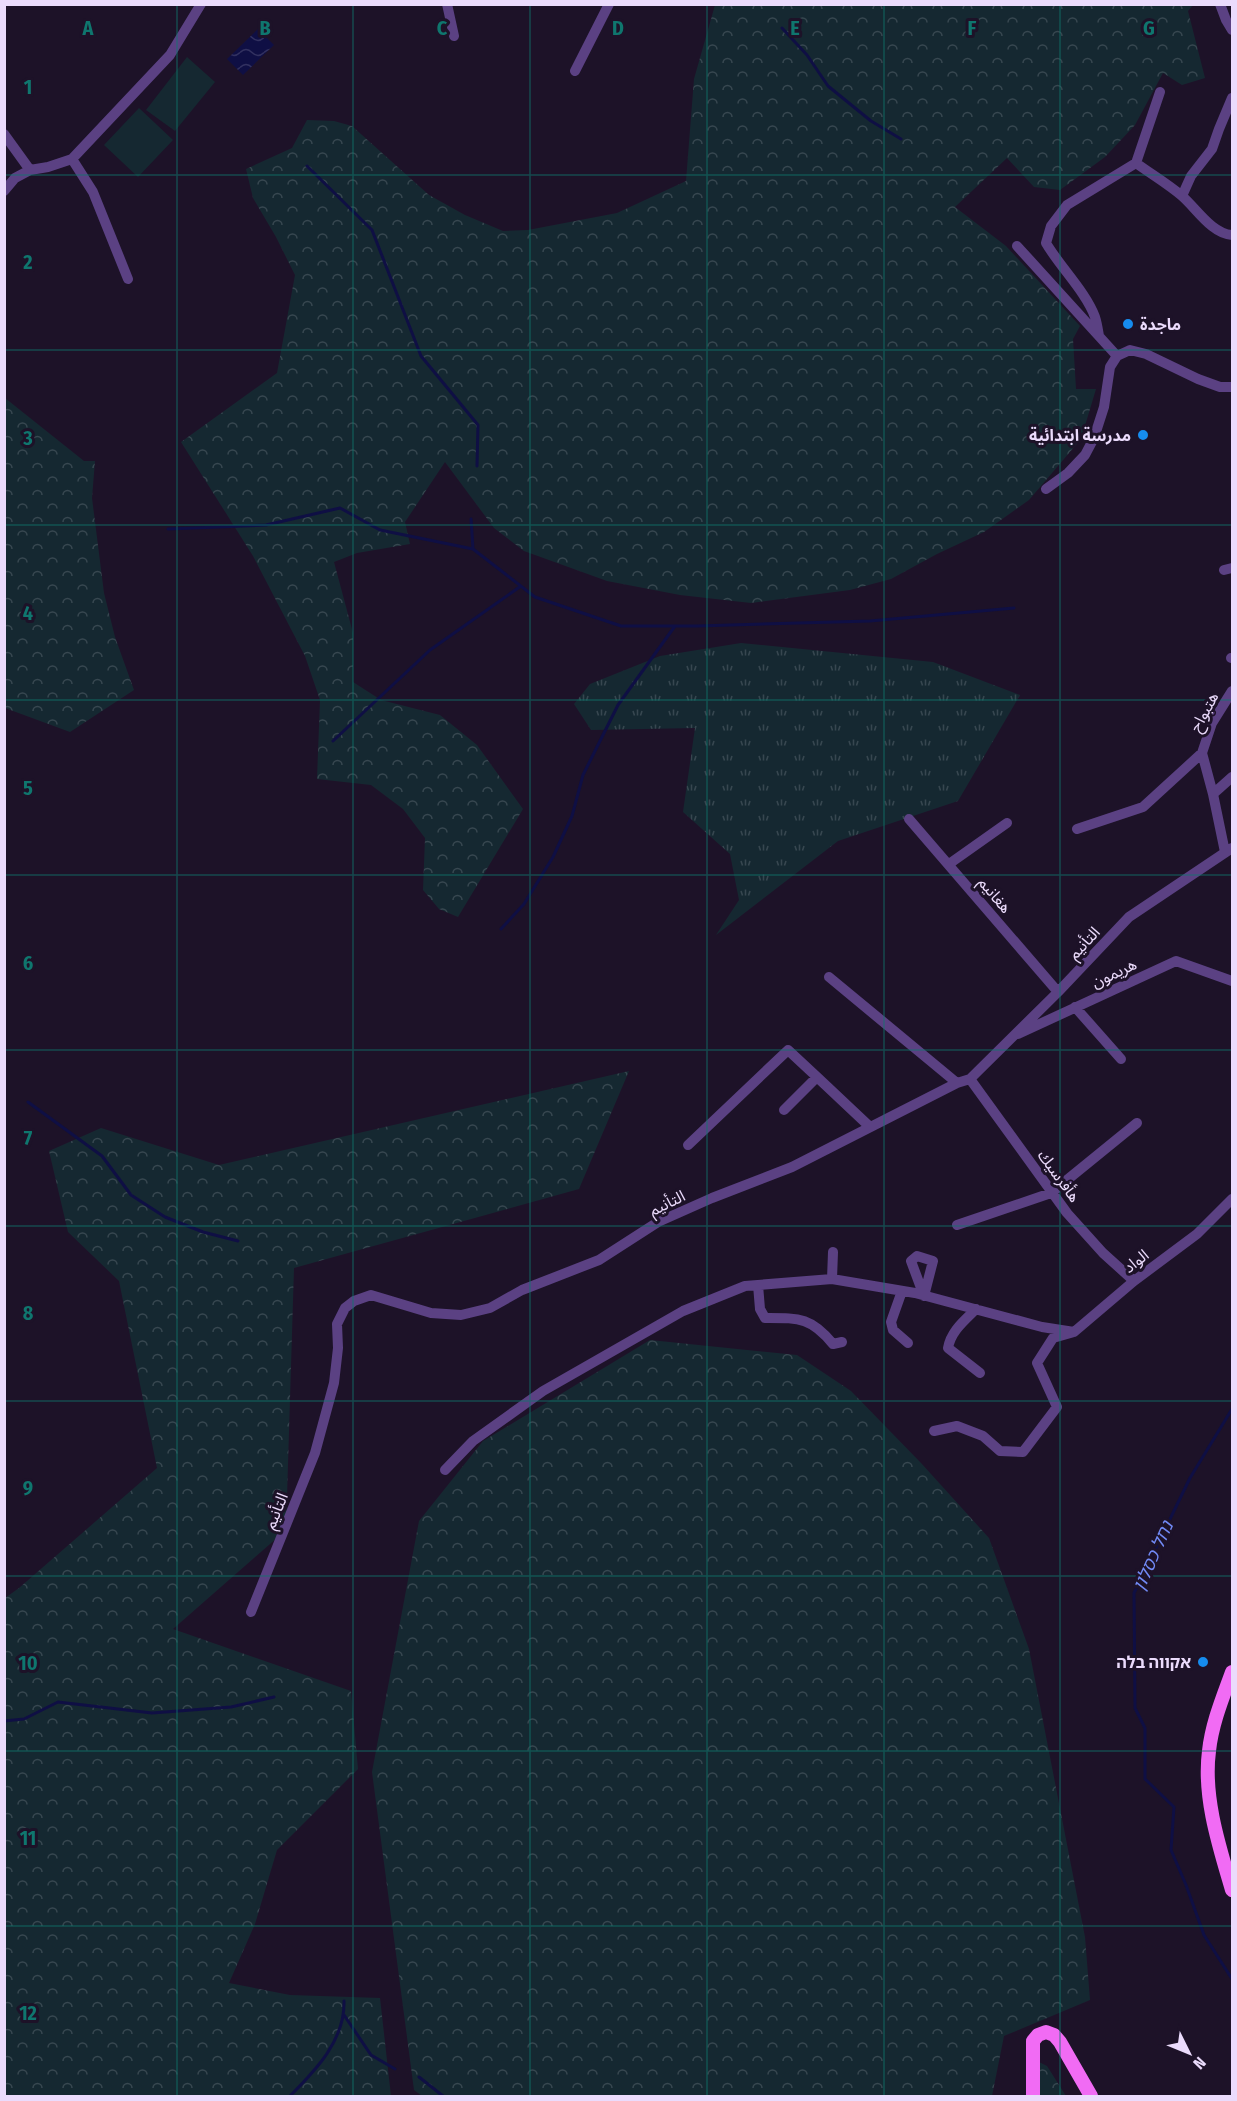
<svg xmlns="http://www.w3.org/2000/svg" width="1237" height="2101" font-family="'Fira Sans Condensed','Noto Sans Arabic','Noto Sans Hebrew',sans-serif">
<defs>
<pattern id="grass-tufts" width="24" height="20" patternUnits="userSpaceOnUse" patternTransform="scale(1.5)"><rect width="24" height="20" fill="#152831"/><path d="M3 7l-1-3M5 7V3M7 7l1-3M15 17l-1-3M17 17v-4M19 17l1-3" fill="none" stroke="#374750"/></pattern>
<pattern id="forest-crowns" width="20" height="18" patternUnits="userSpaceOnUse" patternTransform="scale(1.5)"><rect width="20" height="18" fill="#152831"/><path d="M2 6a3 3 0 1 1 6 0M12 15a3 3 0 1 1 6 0" fill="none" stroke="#374750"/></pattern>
<pattern id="water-waves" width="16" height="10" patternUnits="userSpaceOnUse" patternTransform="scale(1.5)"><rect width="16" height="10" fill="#0f0f44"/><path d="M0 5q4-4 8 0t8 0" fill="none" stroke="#323160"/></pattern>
</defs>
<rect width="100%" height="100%" fill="#1d1228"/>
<path fill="url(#grass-tufts)" d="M741,643L933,662L1020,695L958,801L838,841L716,935L739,900L730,854L683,812L695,728L591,730L574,704L590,684L660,656Z"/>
<path fill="url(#forest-crowns)" d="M715,5H1193L1188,11L1205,78L1182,85L1163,73L1135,125L1105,157L1060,190L1034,187L1007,158L955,207L1006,246L1080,326L1073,339L1076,389H1096L1081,439L1029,500L984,532L937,554L891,579L850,590L751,603L680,595L607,581L524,551L494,528L445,462L405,522L410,544L357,553L334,562L353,633V682L381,700L440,715L477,745L523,809L458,917L439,909L423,890L425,838L403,809L371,785L317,779L320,700L305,656L253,556L181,442L277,373L295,275L276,237L253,198L246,169L292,148L307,120L334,121L352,126L429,195L465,215L503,231L528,230L617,213L686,181L694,79Z
M5,398L84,461H95L92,498L104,593L115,637L134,690L70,732L5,708Z
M629,1071L579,1189L294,1268L286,1530L173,1629L351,1691L358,1769L277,1850L255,1924L229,1983L290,1995L380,1998L391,2096H5V1598L19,1588L157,1468L119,1281L68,1232L49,1151L101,1128L219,1165Z
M650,1340L797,1355L851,1391L921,1463L989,1538L1029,1649L1085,1937L1090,2000L1004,2036L992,2096H422L414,2090L372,1772L419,1521L483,1441Z
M1037,2061L1047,2066L1066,2096H1037Z"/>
<path fill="#152831" d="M187,57L215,82L175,131L146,110Z
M139,108L173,140L138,177L104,145Z"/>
<path fill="url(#water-waves)" d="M258,29L274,45L243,75L227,59Z"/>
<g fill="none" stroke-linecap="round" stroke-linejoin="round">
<path stroke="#0f0f44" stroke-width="3" d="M782,28L807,55L828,86L871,121L901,139
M307,166L372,230L421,356L478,425L477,466
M471,519L473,549L535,597L621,626H697L870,621L1014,608
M168,529L266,525L340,508L380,530L473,549
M333,741L430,650L521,586
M501,929L524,904L553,857L572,816L583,775L618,705L675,626
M28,1102L102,1156L131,1195L165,1217L203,1232L238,1241
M1232,1409L1190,1478L1134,1593L1135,1708L1145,1728V1779L1174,1807L1171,1850L1186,1885L1204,1935L1232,1979
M4,1721L24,1719L58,1702L152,1713L231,1707L274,1697
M344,2015L371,2055L395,2069
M419,2077L443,2096
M290,2096C316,2070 345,2040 344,2001"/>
<path stroke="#5b4183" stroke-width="10" d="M447,4L454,36
M1220,4L1226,20L1232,30
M575,71L609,4
M4,134L30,170
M72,159L93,192L128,279
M1136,163C1151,174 1168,184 1182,196C1196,208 1212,234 1232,235
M4,191L15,178L30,170L48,167L72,159L170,55L201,4
M1182,196L1191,176L1212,149L1219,129L1232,98
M1017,246L1117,356
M1099,336C1098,330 1097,323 1095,317C1086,292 1060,267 1046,243L1051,226L1067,205L1136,163L1160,92
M1046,489L1068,473L1085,455L1094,438L1104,407L1110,367L1117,356L1130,350L1146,354L1198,379L1220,387H1232
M1224,570L1232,568
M1231,658H1232
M1213,794L1232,777
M909,819L1058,992
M1077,829L1143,807L1202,753
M1225,852L1213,794L1202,753L1212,723L1232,691
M949,864L1007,823
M829,977L957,1083
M1075,1007L1121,1059
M1018,1034L1176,961L1232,981
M970,1079L1067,1213L1103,1253L1134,1281
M784,1110L817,1077L869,1126
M688,1145L788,1050L817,1077
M957,1225L1051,1193L1137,1123
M917,1256L933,1261L924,1296L911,1261Z
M832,1279L833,1252
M758,1285L760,1309L765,1318C799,1318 811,1317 833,1344L842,1342
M902,1291L891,1322L893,1330L908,1343
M976,1309C964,1321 951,1331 948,1348L980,1373
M934,1431L957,1426L983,1436L1000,1451L1023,1452L1057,1407L1037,1363L1053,1338L1074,1332L1134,1281L1197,1234L1232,1199
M445,1470L473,1441L543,1391L683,1311L745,1286L832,1279L915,1293L1042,1327L1074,1332
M251,1612L315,1453L334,1383L338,1348L337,1324L345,1308L354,1301L371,1295L431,1313L461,1315L490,1308L522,1290L599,1260L658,1222L712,1198L792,1167L957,1083L970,1079L1058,992L1129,917L1232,848"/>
<path stroke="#f16bf4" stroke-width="14" d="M1232,1672C1223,1697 1212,1723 1209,1751C1203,1797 1219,1846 1232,1890
M1033,2096V2041L1038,2035L1046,2032L1054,2035L1060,2042L1091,2096"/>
</g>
<path fill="none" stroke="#0f766e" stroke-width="1.5" stroke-opacity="0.55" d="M177,4V2096M353,4V2096M530,4V2096M707,4V2096M884,4V2096M1060,4V2096M4,175H1232M4,350H1232M4,525H1232M4,700H1232M4,875H1232M4,1050H1232M4,1226H1232M4,1401H1232M4,1576H1232M4,1751H1232M4,1926H1232"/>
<g fill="#168cee" stroke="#1d1228" stroke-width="2">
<circle cx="1128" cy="324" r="6"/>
<circle cx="1143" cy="435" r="6"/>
<circle cx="1203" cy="1662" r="6"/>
</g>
<g text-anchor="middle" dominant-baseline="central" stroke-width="6" stroke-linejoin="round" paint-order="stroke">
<g font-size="16" font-weight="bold" fill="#ebdbfc" stroke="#1d1228" text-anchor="end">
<text x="1140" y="324" text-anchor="start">ماجدة</text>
<text x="1131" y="435">مدرسة ابتدائية</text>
<text x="1191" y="1662">אקווה בלה</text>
</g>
<g font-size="16" fill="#ebdbfc" stroke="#1d1228">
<text transform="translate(1204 712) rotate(-62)">هتبواح</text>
<text transform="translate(995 895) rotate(50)">هغانيم</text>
<text transform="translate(1084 943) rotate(-47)">التأنيم</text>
<text transform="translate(1114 973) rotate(-25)">هريمون</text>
<text transform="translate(1059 1176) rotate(54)">هأفرسيك</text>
<text transform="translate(667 1203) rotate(-26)">التأنيم</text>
<text transform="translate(1136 1261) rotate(-38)">الواد</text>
<text transform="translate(276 1511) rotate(-68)">التأنيم</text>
</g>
<g font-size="18" font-style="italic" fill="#7189f4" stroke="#1d1228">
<text transform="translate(1153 1556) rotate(-66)">נחל כסלון</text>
</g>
</g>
<g font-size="20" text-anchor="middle" font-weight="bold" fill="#0f766e" stroke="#1d1228" stroke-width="6" stroke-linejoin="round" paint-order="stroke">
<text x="88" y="35">A</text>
<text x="265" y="35">B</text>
<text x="442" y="35">C</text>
<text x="618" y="35">D</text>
<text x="795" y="35">E</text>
<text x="972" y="35">F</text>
<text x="1149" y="35">G</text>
<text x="28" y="94">1</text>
<text x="28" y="269">2</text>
<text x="28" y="445">3</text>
<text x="28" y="620">4</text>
<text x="28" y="795">5</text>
<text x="28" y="970">6</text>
<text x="28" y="1145">7</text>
<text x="28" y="1320">8</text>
<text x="28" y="1495">9</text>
<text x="28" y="1670">10</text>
<text x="28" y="1845">11</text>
<text x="28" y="2020">12</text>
</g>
<rect width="1237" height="2101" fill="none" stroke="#ebdbfc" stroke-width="12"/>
<g transform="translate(1189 2053) rotate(133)" stroke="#1d1228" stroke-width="4.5" paint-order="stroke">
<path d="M0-4.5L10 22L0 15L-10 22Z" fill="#ebdbfc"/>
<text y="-9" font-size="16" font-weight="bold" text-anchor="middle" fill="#ebdbfc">N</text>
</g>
</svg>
